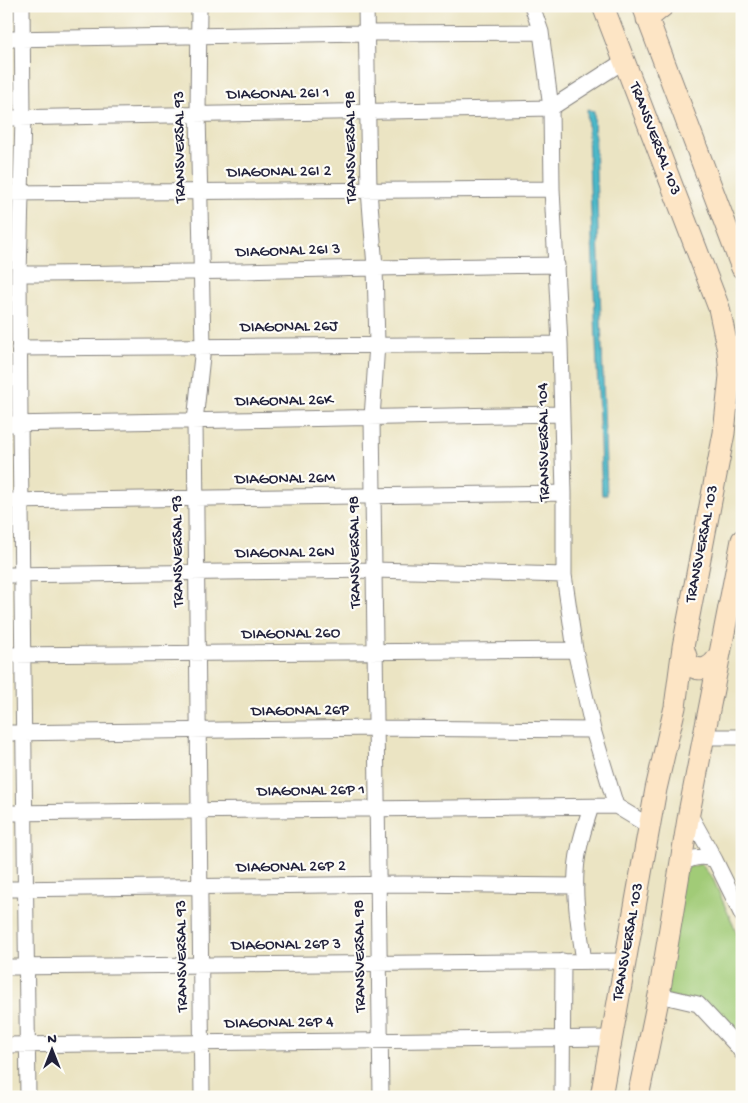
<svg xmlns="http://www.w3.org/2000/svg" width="748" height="1103" font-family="'Gochi Hand',sans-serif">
<rect width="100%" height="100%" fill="#fdfcf7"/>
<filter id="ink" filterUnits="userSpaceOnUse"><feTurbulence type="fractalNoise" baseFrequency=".02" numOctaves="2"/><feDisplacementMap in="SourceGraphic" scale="10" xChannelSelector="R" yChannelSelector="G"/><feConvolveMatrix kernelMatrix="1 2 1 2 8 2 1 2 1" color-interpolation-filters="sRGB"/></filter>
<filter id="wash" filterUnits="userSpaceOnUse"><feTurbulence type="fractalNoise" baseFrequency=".0096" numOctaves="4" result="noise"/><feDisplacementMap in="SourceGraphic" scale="20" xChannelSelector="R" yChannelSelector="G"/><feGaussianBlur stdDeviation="1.12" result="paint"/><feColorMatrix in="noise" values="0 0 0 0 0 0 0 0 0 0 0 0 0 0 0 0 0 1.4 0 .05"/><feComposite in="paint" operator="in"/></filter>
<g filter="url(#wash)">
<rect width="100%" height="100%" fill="#ebe4c3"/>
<path fill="#a1cb77" stroke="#627659" d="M701,864L713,879L742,945V1047L700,1003L661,994L682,869Z"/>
<path fill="#4cb8c8" stroke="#376d82" d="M587,109L594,111L607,495H602Z"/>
</g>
<g filter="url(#ink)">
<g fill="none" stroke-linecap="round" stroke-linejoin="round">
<defs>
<path id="street" d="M22,6L23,117L19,274L20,424L28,1097
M199,6L198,113L203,347L195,421L202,1097
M366,6L369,190L375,267L377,344L372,418L381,1097
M532,6L541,32L551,108L552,189L560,344L564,493V575L575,650L593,730L616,806L649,826
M6,39L367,33L541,32
M6,118L551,108L624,61
M6,193L552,189
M19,274C199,273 378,267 557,265
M19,348L560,344
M6,424L561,414
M6,501L564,493
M6,575L374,570L564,575
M6,655L575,650
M6,733L376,728L593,730
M703,737H742
M6,813L616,806
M689,813L715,860L742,915
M679,866C691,857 701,855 715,860
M6,889L403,884L576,886
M584,961C580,932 574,902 576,872C577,850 584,828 591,807
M6,967L626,961
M659,995L698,1004L738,1047L742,1053
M6,1045L612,1038
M562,1097L563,961"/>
<path id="secondary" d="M643,6L742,268
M647,19L663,6
M683,647L688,663C700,675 714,667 720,653
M601,1097L656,789L675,707L683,647L724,433L730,376L728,351L719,308L603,6
M638,1097L659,995L689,813L742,540"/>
</defs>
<use href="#street" stroke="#86837f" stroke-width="17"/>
<use href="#secondary" stroke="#86837f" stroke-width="23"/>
<use href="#street" stroke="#fff" stroke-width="15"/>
<use href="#secondary" stroke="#fde5c5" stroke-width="21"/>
</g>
</g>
<g text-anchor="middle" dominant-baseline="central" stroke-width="4.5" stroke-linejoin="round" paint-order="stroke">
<g font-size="16" fill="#22223b" stroke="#fdfcf7">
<text transform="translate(278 95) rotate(-1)">DIAGONAL 26I 1</text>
<text transform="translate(654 139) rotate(69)">TRANSVERSAL 103</text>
<text transform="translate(181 147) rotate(-91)">TRANSVERSAL 93</text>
<text transform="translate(352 147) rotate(-91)">TRANSVERSAL 98</text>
<text transform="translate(279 173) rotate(-1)">DIAGONAL 26I 2</text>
<text transform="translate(288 252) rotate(-2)">DIAGONAL 26I 3</text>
<text transform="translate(289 328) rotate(-1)">DIAGONAL 26J</text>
<text transform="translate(284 402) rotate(-1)">DIAGONAL 26K</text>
<text transform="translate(545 442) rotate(-91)">TRANSVERSAL 104</text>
<text transform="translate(285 480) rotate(-1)">DIAGONAL 26M</text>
<text transform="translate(703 544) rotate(-79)">TRANSVERSAL 103</text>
<text transform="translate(179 551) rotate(-91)">TRANSVERSAL 93</text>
<text transform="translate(356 552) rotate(-91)">TRANSVERSAL 98</text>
<text transform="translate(285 554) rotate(-1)">DIAGONAL 26N</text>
<text transform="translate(291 635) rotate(-1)">DIAGONAL 26O</text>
<text transform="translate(300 712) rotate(-1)">DIAGONAL 26P</text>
<text transform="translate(311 792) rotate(-1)">DIAGONAL 26P 1</text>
<text transform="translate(291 868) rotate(-1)">DIAGONAL 26P 2</text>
<text transform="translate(629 942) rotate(-80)">TRANSVERSAL 103</text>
<text transform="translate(286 946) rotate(-1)">DIAGONAL 26P 3</text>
<text transform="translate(183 956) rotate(-91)">TRANSVERSAL 93</text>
<text transform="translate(361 956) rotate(-91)">TRANSVERSAL 98</text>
<text transform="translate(279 1024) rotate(-1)">DIAGONAL 26P 4</text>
</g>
</g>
<rect width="748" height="1103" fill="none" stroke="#fdfcf7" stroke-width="25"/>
<g transform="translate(52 1050)" stroke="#fdfcf7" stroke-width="4" paint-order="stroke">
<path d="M0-4L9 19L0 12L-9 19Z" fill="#22223b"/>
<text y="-8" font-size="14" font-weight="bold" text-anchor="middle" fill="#22223b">N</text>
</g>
</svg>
